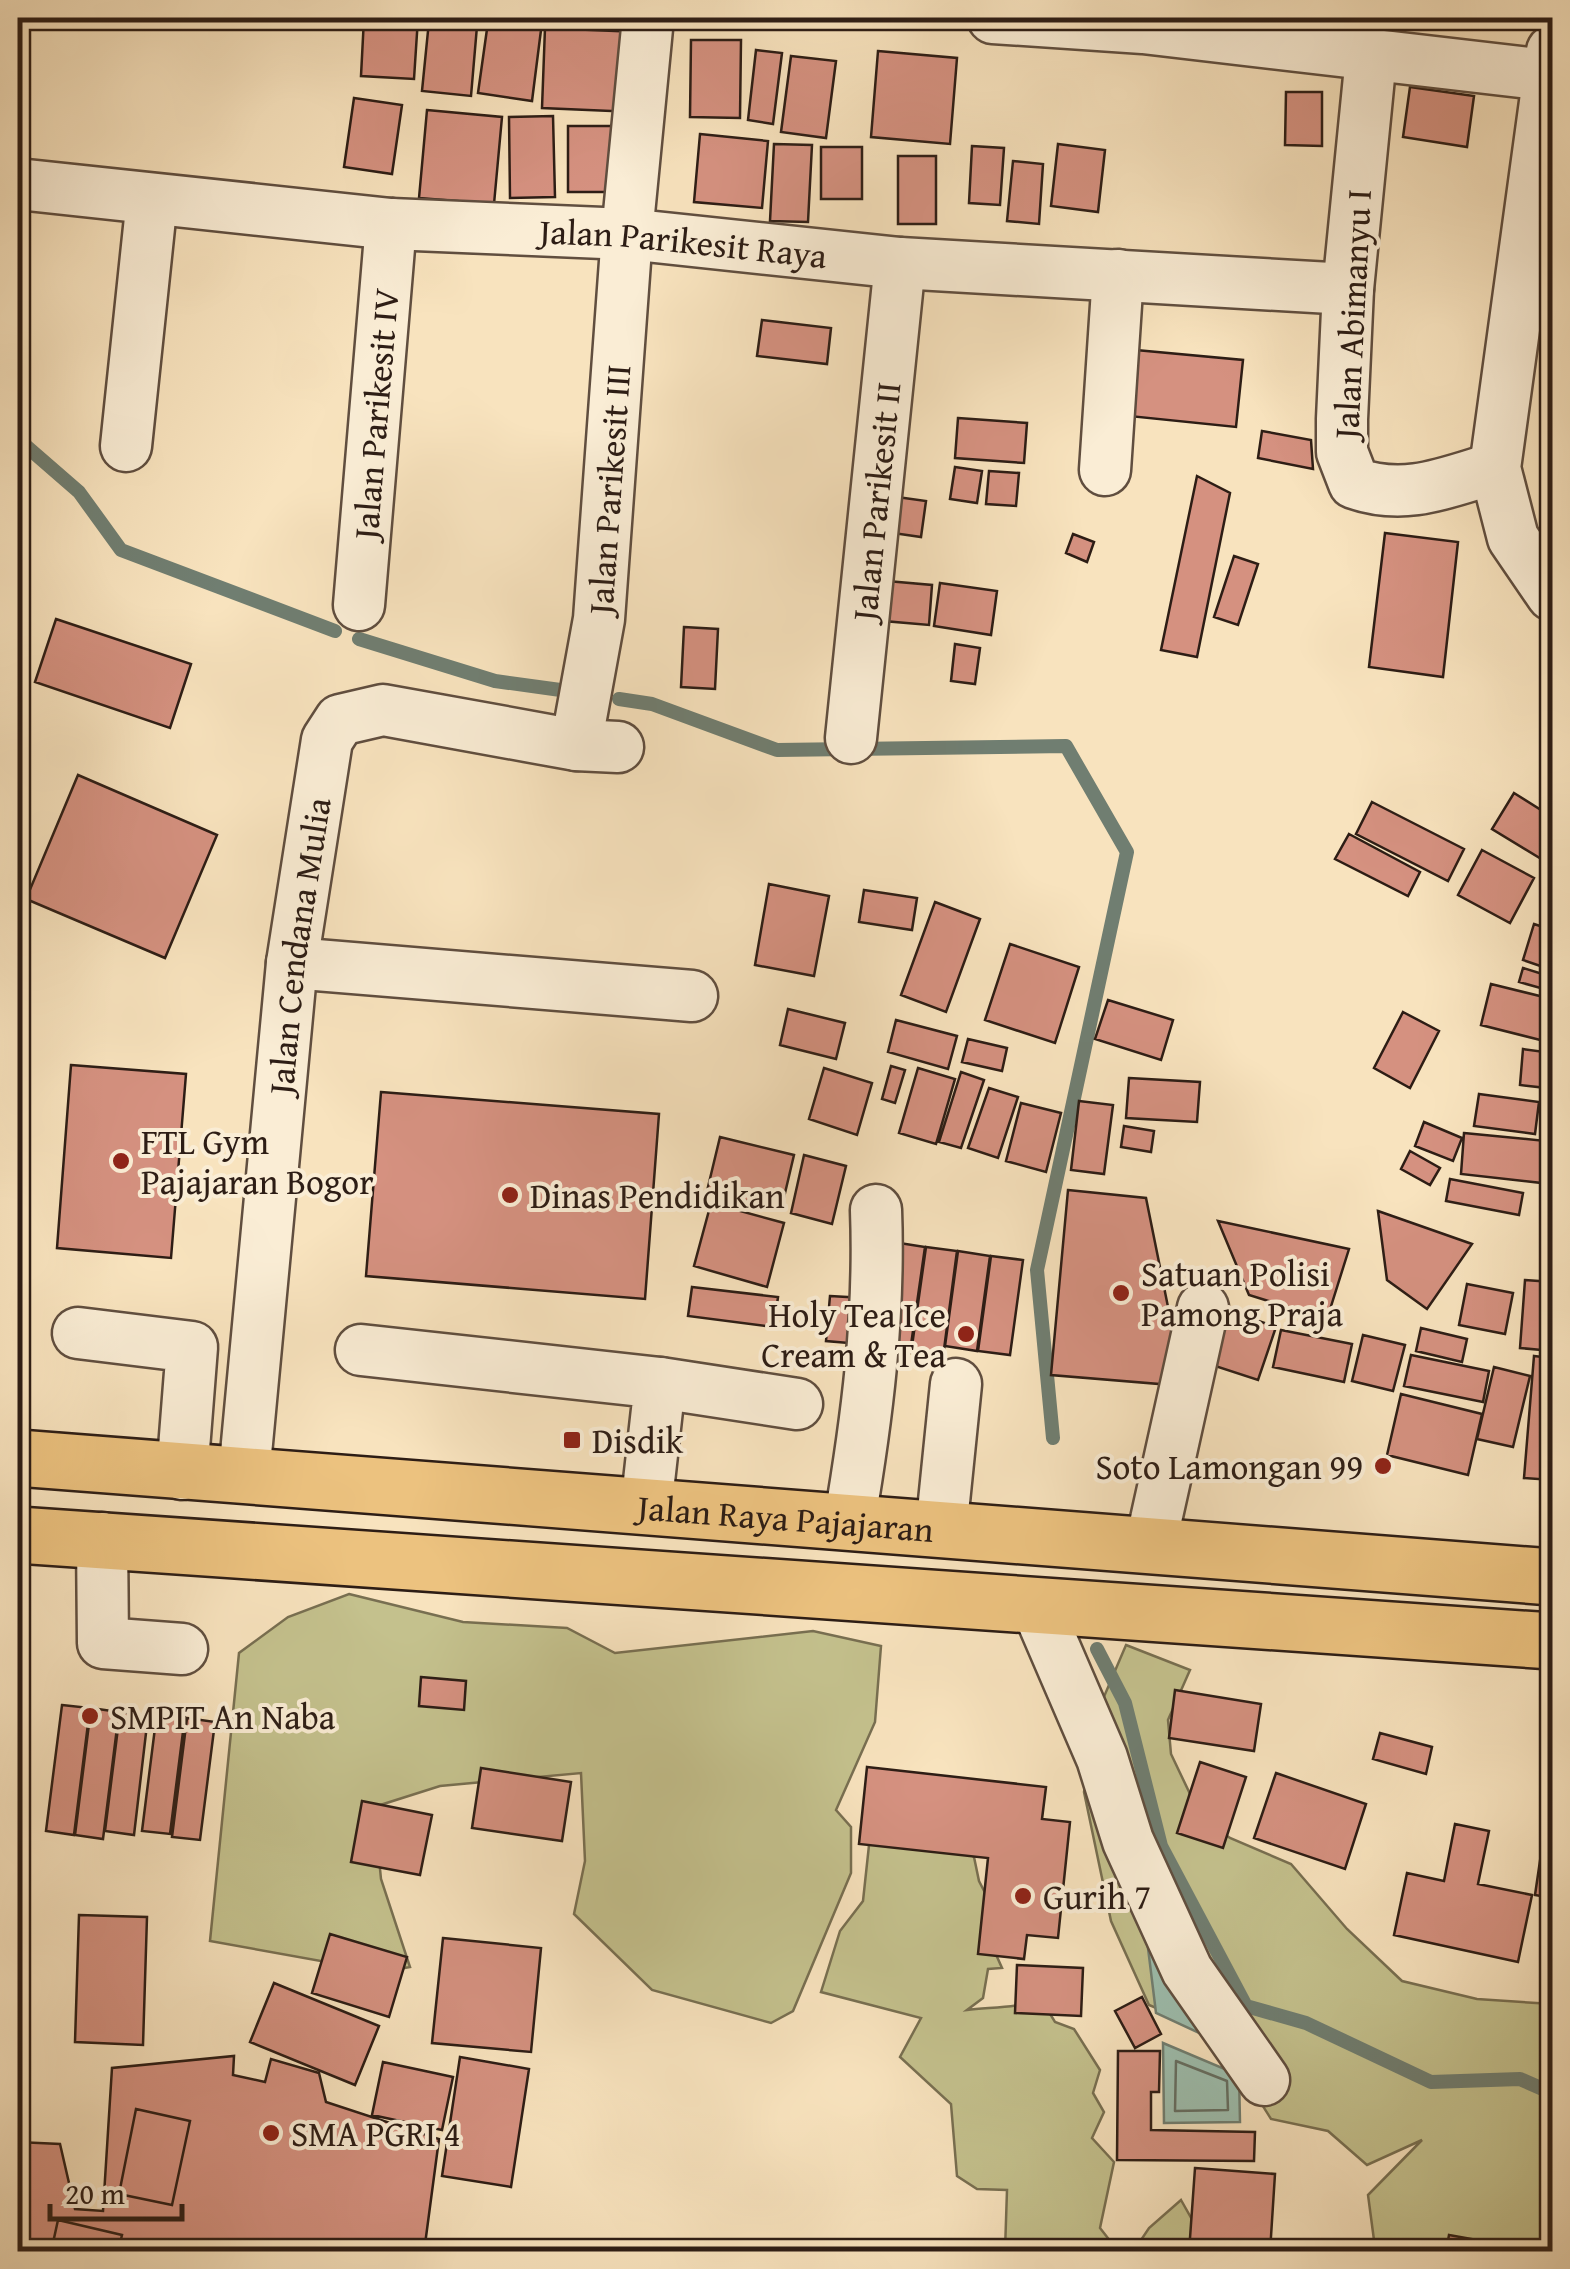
<svg xmlns="http://www.w3.org/2000/svg" width="1570" height="2269" font-family="'Gentium Book Plus',serif">
<rect width="100%" height="100%" fill="#f8e3be"/>
<filter id="stains"><feTurbulence type="fractalNoise" baseFrequency=".002" numOctaves="4"/><feColorMatrix values="0 0 0 0 .2 0 0 0 0 .09 0 0 0 0 .02 0 0 0 .5 -.17"/></filter>
<radialGradient id="worn" r=".72"><stop offset=".6" stop-color="#630" stop-opacity="0"/><stop offset="1" stop-color="#630" stop-opacity=".3"/></radialGradient>
<path fill="#c4c18d" stroke="#786f51" stroke-width="2.5" d="M349,1594L463,1622L567,1628L615,1653L813,1631L881,1646L875,1722L836,1810L851,1827V1873L793,2011L771,2023L652,1990L574,1914L585,1861L581,1773L440,1786L374,1807L381,1879L410,1967L382,1972L210,1941L239,1653L288,1617Z
M1126,1645L1190,1670L1168,1720L1171,1754L1201,1817L1230,1838L1291,1864L1347,1929L1402,1981L1477,1999L1552,2004V2251L1374,2240L1368,2195L1422,2140L1367,2165L1328,2131L1271,2119L1217,2033L1149,2005L1111,1921L1084,1792L1100,1706Z
M873,1808L933,1830L974,1857L979,1881L996,1914L985,1930L1002,1968L988,1969L983,1998L967,2010C991,2007 1019,2008 1041,1999L1055,2022L1074,2029L1100,2070L1093,2093L1104,2112L1092,2138L1114,2162L1100,2228L1118,2251H1005L1007,2190L977,2189L957,2176L951,2104L900,2057L921,2018L821,1992L840,1931L863,1901Z
M1181,2200L1203,2239L1205,2252H1133L1149,2228Z"/>
<path fill="#9dbeae" stroke="#707e71" stroke-width="2.5" d="M1173,1947L1236,2050L1156,2013L1148,1948Z
M1163,2043L1239,2075L1240,2122L1164,2123Z"/>
<g fill="none" stroke-linecap="round" stroke-linejoin="round">
<path stroke="#656e62" stroke-width="2.5" d="M1176,2061L1227,2081L1228,2110L1175,2111Z"/>
<path stroke="#707e71" stroke-width="14" d="M18,439L79,492L121,550L335,631
M359,639L495,681L575,692
M619,699L652,704L777,750L1066,746L1127,852L1037,1270L1053,1438
M1097,1649L1125,1703L1161,1846L1246,2006L1306,2023L1431,2082L1520,2079L1552,2093"/>
</g>
<path fill="#d59180" stroke="#2d1d15" stroke-width="2.5" d="M364,18H418L414,79L361,76Z
M1274,18H1344V27L1274,24Z
M429,21L477,26L471,96L422,91Z
M488,22L541,30L532,101L478,93Z
M545,28L638,32L634,112L542,108Z
M691,40H741L740,118L690,117Z
M756,50L782,53L773,124L748,120Z
M878,51L957,58L950,144L871,137Z
M791,56L836,61L826,138L781,132Z
M1410,87L1474,96L1467,147L1403,137Z
M1286,92H1322V146L1285,145Z
M354,98L402,105L392,174L344,167Z
M427,110L502,117L494,204L419,198Z
M553,116L555,197L510,198L509,117Z
M568,126H620L621,192H568Z
M700,134L768,141L762,208L694,202Z
M774,144L812,145L808,222L770,221Z
M1058,144L1105,150L1098,212L1051,206Z
M972,146L1004,148L1000,205L969,203Z
M821,147H862V199H821Z
M898,156H936V224H898Z
M1013,161L1043,164L1039,224L1007,221Z
M762,320L831,328L827,364L757,356Z
M1125,349L1243,360L1236,427L1119,415Z
M958,418L1027,423L1024,463L955,458Z
M1262,431L1311,440L1313,469L1258,458Z
M955,467L982,471L977,503L950,499Z
M989,471L1019,473L1016,506L986,504Z
M1197,476L1230,493L1197,657L1161,650Z
M890,496L926,501L921,537L886,532Z
M1385,533L1458,542L1443,677L1369,667Z
M1073,534L1094,542L1087,562L1066,553Z
M1234,556L1258,564L1238,625L1214,617Z
M887,581L932,585L929,625L884,621Z
M940,583L997,591L991,635L934,626Z
M56,619L191,664L170,728L35,682Z
M684,627L718,629L715,689L681,687Z
M955,644L980,648L975,684L951,681Z
M78,775L217,835L165,958L26,899Z
M1514,793L1552,817V844L1543,860L1492,829Z
M1372,802L1464,849L1448,881L1356,834Z
M1349,834L1420,872L1408,896L1335,859Z
M1482,850L1534,878L1510,923L1458,895Z
M769,884L829,896L814,976L755,965Z
M864,890L917,898L912,930L859,922Z
M935,902L980,919L946,1012L901,995Z
M1534,924L1552,930V970L1523,960Z
M1010,944L1079,967L1055,1043L985,1020Z
M1523,968L1552,977L1551,991L1519,982Z
M1491,984L1552,999V1043L1481,1025Z
M1108,1000L1173,1020L1161,1060L1095,1039Z
M788,1009L845,1023L836,1059L780,1045Z
M1403,1012L1439,1031L1410,1088L1374,1068Z
M896,1020L957,1036L948,1069L888,1052Z
M968,1039L1007,1048L1002,1071L962,1062Z
M1523,1049L1552,1053L1547,1088L1520,1085Z
M71,1065L186,1074L171,1258L57,1248Z
M891,1066L905,1070L895,1103L882,1099Z
M824,1068L872,1083L857,1135L809,1119Z
M918,1068L955,1079L936,1144L899,1133Z
M961,1072L984,1080L961,1148L939,1142Z
M1129,1078L1200,1082L1197,1122L1126,1118Z
M989,1088L1018,1097L998,1158L968,1148Z
M381,1092L659,1114L645,1299L366,1276Z
M1479,1094L1539,1102L1535,1134L1474,1126Z
M1079,1101L1113,1105L1104,1174L1071,1170Z
M1021,1103L1061,1113L1046,1172L1006,1161Z
M1424,1122L1462,1138L1453,1161L1415,1146Z
M1124,1126L1154,1131L1151,1152L1121,1147Z
M1464,1133L1546,1141L1542,1183L1461,1174Z
M720,1137L794,1155L781,1210L707,1191Z
M1410,1151L1440,1168L1430,1185L1401,1169Z
M804,1155L846,1166L832,1224L791,1213Z
M1450,1179L1523,1193L1519,1215L1446,1201Z
M1068,1190L1146,1198L1184,1386L1051,1375Z
M711,1203L784,1223L767,1287L694,1266Z
M1378,1211L1472,1244L1427,1309L1387,1280Z
M1218,1221L1349,1249L1327,1319L1249,1295Z
M893,1242L925,1247L910,1352L879,1348Z
M926,1247L957,1251L943,1357L911,1353Z
M958,1251L990,1256L977,1351L945,1346Z
M991,1256L1023,1260L1010,1355L978,1351Z
M1525,1280L1552,1282V1351L1520,1348Z
M1467,1284L1513,1293L1505,1334L1459,1325Z
M692,1287L778,1297L774,1327L688,1316Z
M830,1296L864,1298L860,1344L826,1341Z
M1227,1310L1276,1327L1258,1380L1209,1364Z
M1421,1328L1467,1339L1462,1362L1416,1351Z
M1281,1330L1352,1344L1344,1382L1273,1367Z
M1363,1335L1405,1345L1393,1391L1352,1381Z
M1411,1355L1489,1371L1483,1402L1404,1386Z
M1534,1356L1552,1358V1480L1524,1478Z
M1494,1367L1530,1376L1513,1447L1477,1439Z
M1401,1394L1482,1414L1468,1475L1387,1455Z
M421,1677L466,1681L464,1710L419,1706Z
M1175,1690L1261,1704L1254,1751L1169,1738Z
M62,1705L90,1708L74,1835L46,1831Z
M91,1708L119,1712L103,1839L75,1835Z
M120,1712L148,1716L134,1835L105,1831Z
M157,1712L185,1716L170,1834L142,1831Z
M187,1718L215,1722L200,1840L172,1837Z
M1380,1733L1432,1747L1426,1774L1373,1759Z
M1200,1762L1246,1777L1223,1848L1177,1833Z
M867,1767L1046,1787L1042,1819L1070,1822L1058,1938L1027,1935L1024,1959L978,1954L988,1858L859,1844Z
M481,1768L571,1782L562,1841L472,1828Z
M1276,1773L1366,1804L1345,1869L1254,1838Z
M362,1801L432,1815L420,1875L351,1862Z
M1548,1803L1552,1804V1841L1542,1839Z
M1455,1824L1489,1831L1478,1884L1532,1895L1518,1962L1394,1935L1407,1873L1444,1881Z
M1541,1854L1552,1856V1898L1535,1895Z
M79,1915L147,1917L143,2045L75,2042Z
M330,1934L407,1957L389,2017L312,1993Z
M443,1938L541,1948L531,2052L432,2043Z
M1017,1965L1083,1968L1081,2016L1015,2013Z
M274,1983L379,2026L355,2085L250,2042Z
M1142,1997L1161,2034L1135,2048L1115,2011Z
M1118,2051H1160L1159,2092H1151V2130L1255,2132L1254,2161L1117,2160Z
M234,2056L233,2075L265,2082L271,2059L319,2073L326,2102L439,2139L424,2252H18V2142L60,2144L75,2209L103,2211L112,2068Z
M460,2057L529,2069L511,2187L442,2176Z
M383,2062L453,2077L442,2130L372,2115Z
M136,2109L190,2121L172,2205L119,2194Z
M1195,2168L1275,2174L1270,2252H1189Z
M58,2220L122,2235L118,2252H51Z
M1449,2235L1527,2249L1526,2252H1446Z"/>
<g fill="none" stroke-linecap="round" stroke-linejoin="round">
<defs>
<g id="minor">
<path d="M993,18L1143,28L1546,75"/>
<path d="M1552,51L1495,468L1513,538L1552,595"/>
<path d="M1371,57L1348,289L1342,419V452L1354,483C1405,501 1445,483 1495,468"/>
<path id="s1" d="M18,184L391,224L627,234L900,263L1348,289"/>
<path d="M126,446L152,199"/>
<path d="M1105,470L1118,275"/>
<path id="s2" d="M359,605L391,224"/>
<path id="s3" d="M851,738L900,263"/>
<path id="s4" d="M576,745L599,619L627,234L648,18"/>
<path d="M292,963L692,996"/>
<path d="M78,1333L192,1347L182,1474"/>
<path d="M361,1350L660,1383L646,1508"/>
<path d="M660,1383L797,1404"/>
<path id="s5" d="M244,1475L292,963L327,740L340,720L383,710L576,745L618,747"/>
<path d="M849,1524C867,1419 880,1318 876,1210"/>
<path d="M941,1531L956,1384"/>
<path d="M102,1538L103,1643L182,1649"/>
<path d="M1150,1547L1203,1308"/>
<path d="M1036,1605L1102,1758L1128,1841L1187,1970L1264,2080"/>
</g>
<g id="highway">
<path id="s6" d="M18,1458L1552,1577"/>
<path d="M18,1535L1552,1641"/>
</g>
</defs>
<use href="#minor" stroke="#604e3f" stroke-width="55"/>
<use href="#highway" stroke="#2d1d15" stroke-width="60"/>
<use href="#minor" stroke="#faedd5" stroke-width="50"/>
<use href="#highway" stroke="#ecc27f" stroke-width="55"/>
</g>
<g fill="#8f2418" stroke="#faedd5" stroke-width="4">
<circle cx="121" cy="1161" r="10"/>
<circle cx="510" cy="1195" r="10"/>
<circle cx="1121" cy="1293" r="10"/>
<circle cx="966" cy="1334" r="10"/>
<rect x="562" y="1430" width="20" height="20" rx="5"/>
<circle cx="1383" cy="1466" r="10"/>
<circle cx="90" cy="1716" r="10"/>
<circle cx="1023" cy="1896" r="10"/>
<circle cx="271" cy="2133" r="10"/>
</g>
<g text-anchor="middle" dominant-baseline="central" stroke-width="8" stroke-linejoin="round" paint-order="stroke">
<g font-size="35" fill="#2d1d15" stroke="#faedd5">
<text stroke="none"><textPath href="#s1" startOffset="668">Jalan Parikesit Raya</textPath></text>
<text transform="translate(1352 314) rotate(-87)">Jalan Abimanyu I</text>
<text stroke="none"><textPath href="#s2" startOffset="192">Jalan Parikesit IV</textPath></text>
<text stroke="none"><textPath href="#s4" startOffset="258">Jalan Parikesit III</textPath></text>
<text stroke="none"><textPath href="#s3" startOffset="238">Jalan Parikesit II</textPath></text>
<text stroke="none"><textPath href="#s5" startOffset="532">Jalan Cendana Mulia</textPath></text>
<text stroke="none"><textPath href="#s6" startOffset="770">Jalan Raya Pajajaran</textPath></text>
</g>
<g font-size="35" fill="#2d1d15" stroke="#faedd5" text-anchor="start">
<text x="141" y="1141">FTL Gym<tspan x="141" dy="40">Pajajaran Bogor</tspan></text>
<text x="530" y="1195">Dinas Pendidikan</text>
<text x="1141" y="1273">Satuan Polisi<tspan x="1141" dy="40">Pamong Praja</tspan></text>
<text x="946" y="1314" text-anchor="end">Holy Tea Ice<tspan x="946" dy="40">Cream &amp; Tea</tspan></text>
<text x="592" y="1440">Disdik</text>
<text x="1363" y="1466" text-anchor="end">Soto Lamongan 99</text>
<text x="110" y="1716">SMPIT An Naba</text>
<text x="1043" y="1896">Gurih 7</text>
<text x="291" y="2133">SMA PGRI 4</text>
</g>
</g>
<rect width="1570" height="2269" fill="none" stroke="#f8e3be" stroke-width="60"/>
<rect x="20" y="20" width="1530" height="2229" fill="none" stroke="#2d1d15" stroke-width="5"/>
<rect x="30" y="30" width="1510" height="2209" fill="none" stroke="#2d1d15" stroke-width="2.5"/>
<path d="M50 2204v15h132v-15" fill="none" stroke="#2d1d15" stroke-width="5"/>
<text x="65" y="2204" font-size="30" fill="#2d1d15" stroke="#faedd5" stroke-width="8" paint-order="stroke">20 m</text>
<rect width="100%" height="100%" filter="url(#stains)"/>
<rect width="100%" height="100%" fill="url(#worn)"/>
</svg>
